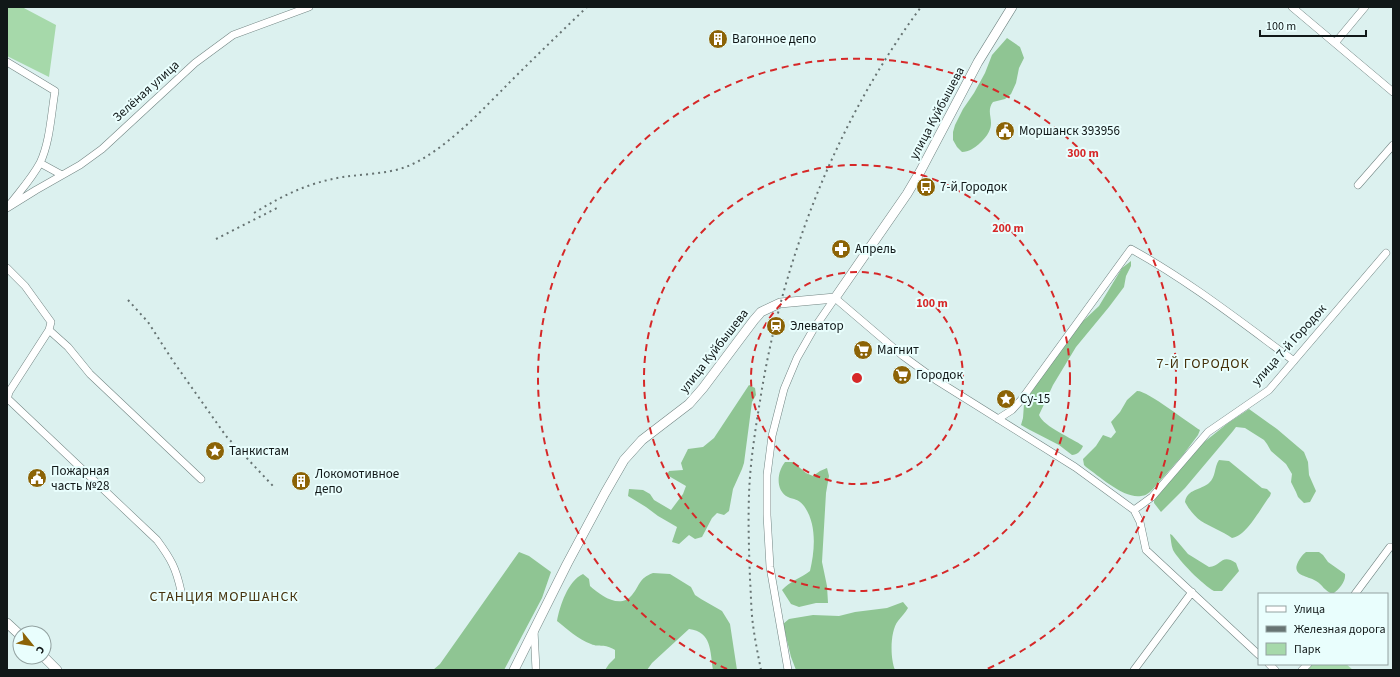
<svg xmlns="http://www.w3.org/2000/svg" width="1400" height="677" font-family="'Source Sans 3',sans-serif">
<rect width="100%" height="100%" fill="#dcf1ef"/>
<path fill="#a6d9aa" d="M7,7H22L56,25L49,77L7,56Z
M1312,664H1346L1353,670H1308Z"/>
<path fill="#8fc593" d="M1007,38L1020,47L1024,58L1019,68L1016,83L1011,94L1005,99L993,102C983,115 1002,124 979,144C974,148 969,152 962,152L957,147L953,140V132L955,125L963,109L974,93L985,73L992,55Z
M1131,261V266L1126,276L1124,287L1109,307L1076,347L1053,385L1039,415C1044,427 1072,438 1083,446C1081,451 1077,455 1072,455L1059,445L1028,429L1021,425L1023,418L1024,404L1042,375L1082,322L1099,306L1122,268Z
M749,385L755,388L756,395L752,402L744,463L742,469L733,489L729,511L724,515L717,513L712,518L702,537L695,539L689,535L679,544L672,542L677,527L658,516L646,507L628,496L629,489L643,490L650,494L654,500L671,510L683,494L686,486L667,475L669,471L683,470L681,463L688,449L703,447L714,438Z
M1137,391C1147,390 1188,423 1200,430L1198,435L1183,455L1152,490C1149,493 1145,496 1141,496C1124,499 1099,476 1086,467L1084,465L1083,459L1096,446L1103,435L1111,438L1116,432L1111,422L1120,412L1127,400Z
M1249,409L1277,429L1304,452L1308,462L1309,475L1316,491L1310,502L1304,503L1298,497L1296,492L1291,482L1292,474L1286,464L1271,451L1267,444L1264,440L1245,428L1236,427L1233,431L1185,488L1161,512L1154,503V501L1158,494L1203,443L1228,423Z
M1219,460L1229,461L1262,488L1267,489L1271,493L1270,496C1261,507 1247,536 1232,538C1222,531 1211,527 1201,521C1195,517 1188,508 1185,502C1187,489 1201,490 1209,483C1216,477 1214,467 1219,460Z
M785,462H793L806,473L813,476L820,471L827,468L829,476L826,493L822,562L827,586L828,603H816L799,607L791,604L782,590C790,581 801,578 810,571C815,550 817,524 804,506C798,498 794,500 788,497C775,490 777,472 785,462Z
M1170,534L1172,535L1188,554L1209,567C1222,566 1221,553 1236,563L1239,571L1222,591H1214C1203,585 1179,561 1173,550C1171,545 1171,539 1170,534Z
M519,552L529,556L551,572L542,598L504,670H433L440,664Z
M1306,552H1319L1323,555L1328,562L1345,574C1346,582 1339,589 1333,594C1324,591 1323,585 1316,581C1308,576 1291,576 1298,562C1300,558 1302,555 1306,552Z
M653,573L670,574L691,587L695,595L701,599L722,611L730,624L737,670H713C710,651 712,632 689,629L652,663L647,670H605L609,664L615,658V650C604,643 600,648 591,644C578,639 567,629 557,621C560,605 568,581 583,574L589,579L590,586C600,595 620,610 632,595C641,584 638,579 653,573Z
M903,602L908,608C905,613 902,616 898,621C890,631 890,658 895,670H796L791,657L783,624L789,619L813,615L839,616L855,612L887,608Z"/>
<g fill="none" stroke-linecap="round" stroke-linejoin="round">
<defs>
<path id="minor" d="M1292,7L1393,92
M1335,43L1365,7
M7,62L55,91C51,115 50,142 40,163C32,178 21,190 11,203
M40,163L62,175
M1358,185L1393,145
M7,208L36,190L80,165L102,149L195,63L233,35L309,7
M7,268L25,286L51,322L49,330L9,392L7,400
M49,330L68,347L90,374L201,479
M8,399L157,540C171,559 176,568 181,591
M998,419L1012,410L1021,400L1131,249C1189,281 1241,322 1294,361
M1134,510L1152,497L1208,432L1269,390L1386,253
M1355,594L1390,547H1393
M534,630L536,670
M1269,664L1275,670
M788,670L770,567L767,515V475L772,436L784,389L797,358L813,330L835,298L903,356L936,380L1075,467L1134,510L1140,522L1146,550L1259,655
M1134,670L1192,592
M1302,670L1308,664"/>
<path id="tertiary" d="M7,623L20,635
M44,657L57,670
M514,670L567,564L605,493L624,460L642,440L689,404L703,388L754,320L761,312L780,303L835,298L907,194L920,172L978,62L1012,7"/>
</defs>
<use href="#minor" stroke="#728583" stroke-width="8"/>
<use href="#tertiary" stroke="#728583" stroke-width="10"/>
<use href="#minor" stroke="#fff" stroke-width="7"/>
<use href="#tertiary" stroke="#fff" stroke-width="9"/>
<path stroke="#677473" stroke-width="2" stroke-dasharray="2 4" stroke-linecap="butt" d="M254,213C284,195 307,183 343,177C363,174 386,174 406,167C445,151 481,111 511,81C536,56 561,32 587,7
M216,239L277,208
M128,300L148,322L173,361L226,436L273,486
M761,670C758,655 755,640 753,625C751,610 751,594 750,579C749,551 748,523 749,495C750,463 755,432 760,401C782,260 836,122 921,7"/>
</g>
<g fill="none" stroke="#d62828" stroke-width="2" stroke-dasharray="7 5">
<circle cx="857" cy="378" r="106"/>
<circle cx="857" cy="378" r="213"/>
<path d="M727 669A319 319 0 1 1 987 669"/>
</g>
<defs>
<symbol id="building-disc" viewBox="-11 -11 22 22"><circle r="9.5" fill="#8c6306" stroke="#e9fefd"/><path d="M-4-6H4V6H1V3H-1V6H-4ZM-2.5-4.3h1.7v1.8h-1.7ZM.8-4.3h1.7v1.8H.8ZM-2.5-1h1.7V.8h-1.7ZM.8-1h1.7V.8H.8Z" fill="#fff"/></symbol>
<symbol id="civic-disc" viewBox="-11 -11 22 22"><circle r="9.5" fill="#8c6306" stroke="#e9fefd"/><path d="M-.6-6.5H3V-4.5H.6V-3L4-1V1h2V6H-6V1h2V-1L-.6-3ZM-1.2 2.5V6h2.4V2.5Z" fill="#fff"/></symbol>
<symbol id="bus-disc" viewBox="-11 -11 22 22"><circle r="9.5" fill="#8c6306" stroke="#e9fefd"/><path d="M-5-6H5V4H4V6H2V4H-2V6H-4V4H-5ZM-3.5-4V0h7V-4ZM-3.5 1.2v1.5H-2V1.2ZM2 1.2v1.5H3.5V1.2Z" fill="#fff"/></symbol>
<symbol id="pharmacy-disc" viewBox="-11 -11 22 22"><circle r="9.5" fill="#8c6306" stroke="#e9fefd"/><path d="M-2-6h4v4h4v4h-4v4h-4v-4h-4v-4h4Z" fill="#fff"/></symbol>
<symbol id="station-disc" viewBox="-11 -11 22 22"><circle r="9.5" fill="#8c6306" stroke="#e9fefd"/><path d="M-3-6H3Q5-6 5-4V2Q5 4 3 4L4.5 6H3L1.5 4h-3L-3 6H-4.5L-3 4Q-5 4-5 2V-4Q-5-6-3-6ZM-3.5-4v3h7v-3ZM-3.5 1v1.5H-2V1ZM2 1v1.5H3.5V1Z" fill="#fff"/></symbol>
<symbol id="supermarket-disc" viewBox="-11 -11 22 22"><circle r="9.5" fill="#8c6306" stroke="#e9fefd"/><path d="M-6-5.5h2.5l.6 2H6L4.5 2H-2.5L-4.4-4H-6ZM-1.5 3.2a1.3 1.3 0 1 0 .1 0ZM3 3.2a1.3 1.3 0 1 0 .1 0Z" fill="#fff"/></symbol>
<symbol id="sight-disc" viewBox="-11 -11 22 22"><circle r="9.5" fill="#8c6306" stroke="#e9fefd"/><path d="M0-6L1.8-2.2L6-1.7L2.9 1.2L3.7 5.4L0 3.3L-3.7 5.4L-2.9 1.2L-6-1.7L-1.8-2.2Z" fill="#fff"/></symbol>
</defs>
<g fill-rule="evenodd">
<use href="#building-disc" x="707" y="28" width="22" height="22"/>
<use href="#civic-disc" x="994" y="120" width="22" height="22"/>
<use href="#bus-disc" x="915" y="176" width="22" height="22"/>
<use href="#pharmacy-disc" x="830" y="238" width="22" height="22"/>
<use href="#station-disc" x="765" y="315" width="22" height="22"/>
<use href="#supermarket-disc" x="852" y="339" width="22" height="22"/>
<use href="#supermarket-disc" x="891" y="364" width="22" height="22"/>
<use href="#sight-disc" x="995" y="388" width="22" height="22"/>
<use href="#sight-disc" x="204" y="440" width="22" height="22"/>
<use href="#civic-disc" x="26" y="467" width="22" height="22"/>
<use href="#building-disc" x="290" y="470" width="22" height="22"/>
</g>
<g text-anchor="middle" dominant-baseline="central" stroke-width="4" stroke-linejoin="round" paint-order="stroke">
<g font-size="13" fill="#111818" stroke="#e9fefd" text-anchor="start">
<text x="732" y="39">Вагонное депо</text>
<text x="1019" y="131">Моршанск 393956</text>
<text x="940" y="187">7-й Городок</text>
<text x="855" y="249">Апрель</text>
<text x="790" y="326">Элеватор</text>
<text x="877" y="350">Магнит</text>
<text x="916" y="375">Городок</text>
<text x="1020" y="399">Су-15</text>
<text x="229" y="451">Танкистам</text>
<text x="51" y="471">Пожарная<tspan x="51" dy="15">часть №28</tspan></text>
<text x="315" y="474">Локомотивное<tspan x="315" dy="15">депо</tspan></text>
</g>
<g font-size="13" fill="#111818" stroke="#e9fefd">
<text transform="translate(146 91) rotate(-42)">Зелёная улица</text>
<text transform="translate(937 113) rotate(-62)">улица Куйбышева</text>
<text transform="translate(1289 345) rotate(-48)">улица 7-й Городок</text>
<text transform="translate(714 351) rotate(-52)">улица Куйбышева</text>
</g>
<g font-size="14" letter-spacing="1" fill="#45310b" stroke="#e9fefd">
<text x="1203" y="364">7-Й ГОРОДОК</text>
<text x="224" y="597">СТАНЦИЯ МОРШАНСК</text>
</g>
</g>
<circle cx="857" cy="378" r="6" fill="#d62828" stroke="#e9fefd" stroke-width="2"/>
<g font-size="12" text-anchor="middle" font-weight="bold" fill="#d62828" stroke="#e9fefd" stroke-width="4" stroke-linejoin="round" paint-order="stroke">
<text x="1083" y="157">300 m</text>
<text x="1008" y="232">200 m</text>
<text x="932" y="307">100 m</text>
</g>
<rect width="1400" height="677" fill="none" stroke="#111818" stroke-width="16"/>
<rect x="1258" y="593" width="130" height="72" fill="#e9fefd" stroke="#93a2a1"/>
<rect x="1266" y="606" width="20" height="6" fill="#ffffff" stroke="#93a2a1"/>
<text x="1294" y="613" font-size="12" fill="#111818">Улица</text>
<rect x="1266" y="626" width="20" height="6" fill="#677473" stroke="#93a2a1"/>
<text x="1294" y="633" font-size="12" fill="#111818">Железная дорога</text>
<rect x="1266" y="643" width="20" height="12" fill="#a6d9aa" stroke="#93a2a1"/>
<text x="1294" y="653" font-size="12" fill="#111818">Парк</text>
<g transform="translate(32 645) rotate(120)"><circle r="19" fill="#e9fefd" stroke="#93a2a1"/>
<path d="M0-3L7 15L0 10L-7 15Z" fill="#8c6306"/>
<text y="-6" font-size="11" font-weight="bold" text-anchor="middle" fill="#111818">С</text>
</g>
<path d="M1260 30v6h106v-6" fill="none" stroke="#111818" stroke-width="2"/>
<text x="1266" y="30" font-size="12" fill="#111818" stroke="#e9fefd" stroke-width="3" paint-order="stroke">100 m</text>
</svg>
